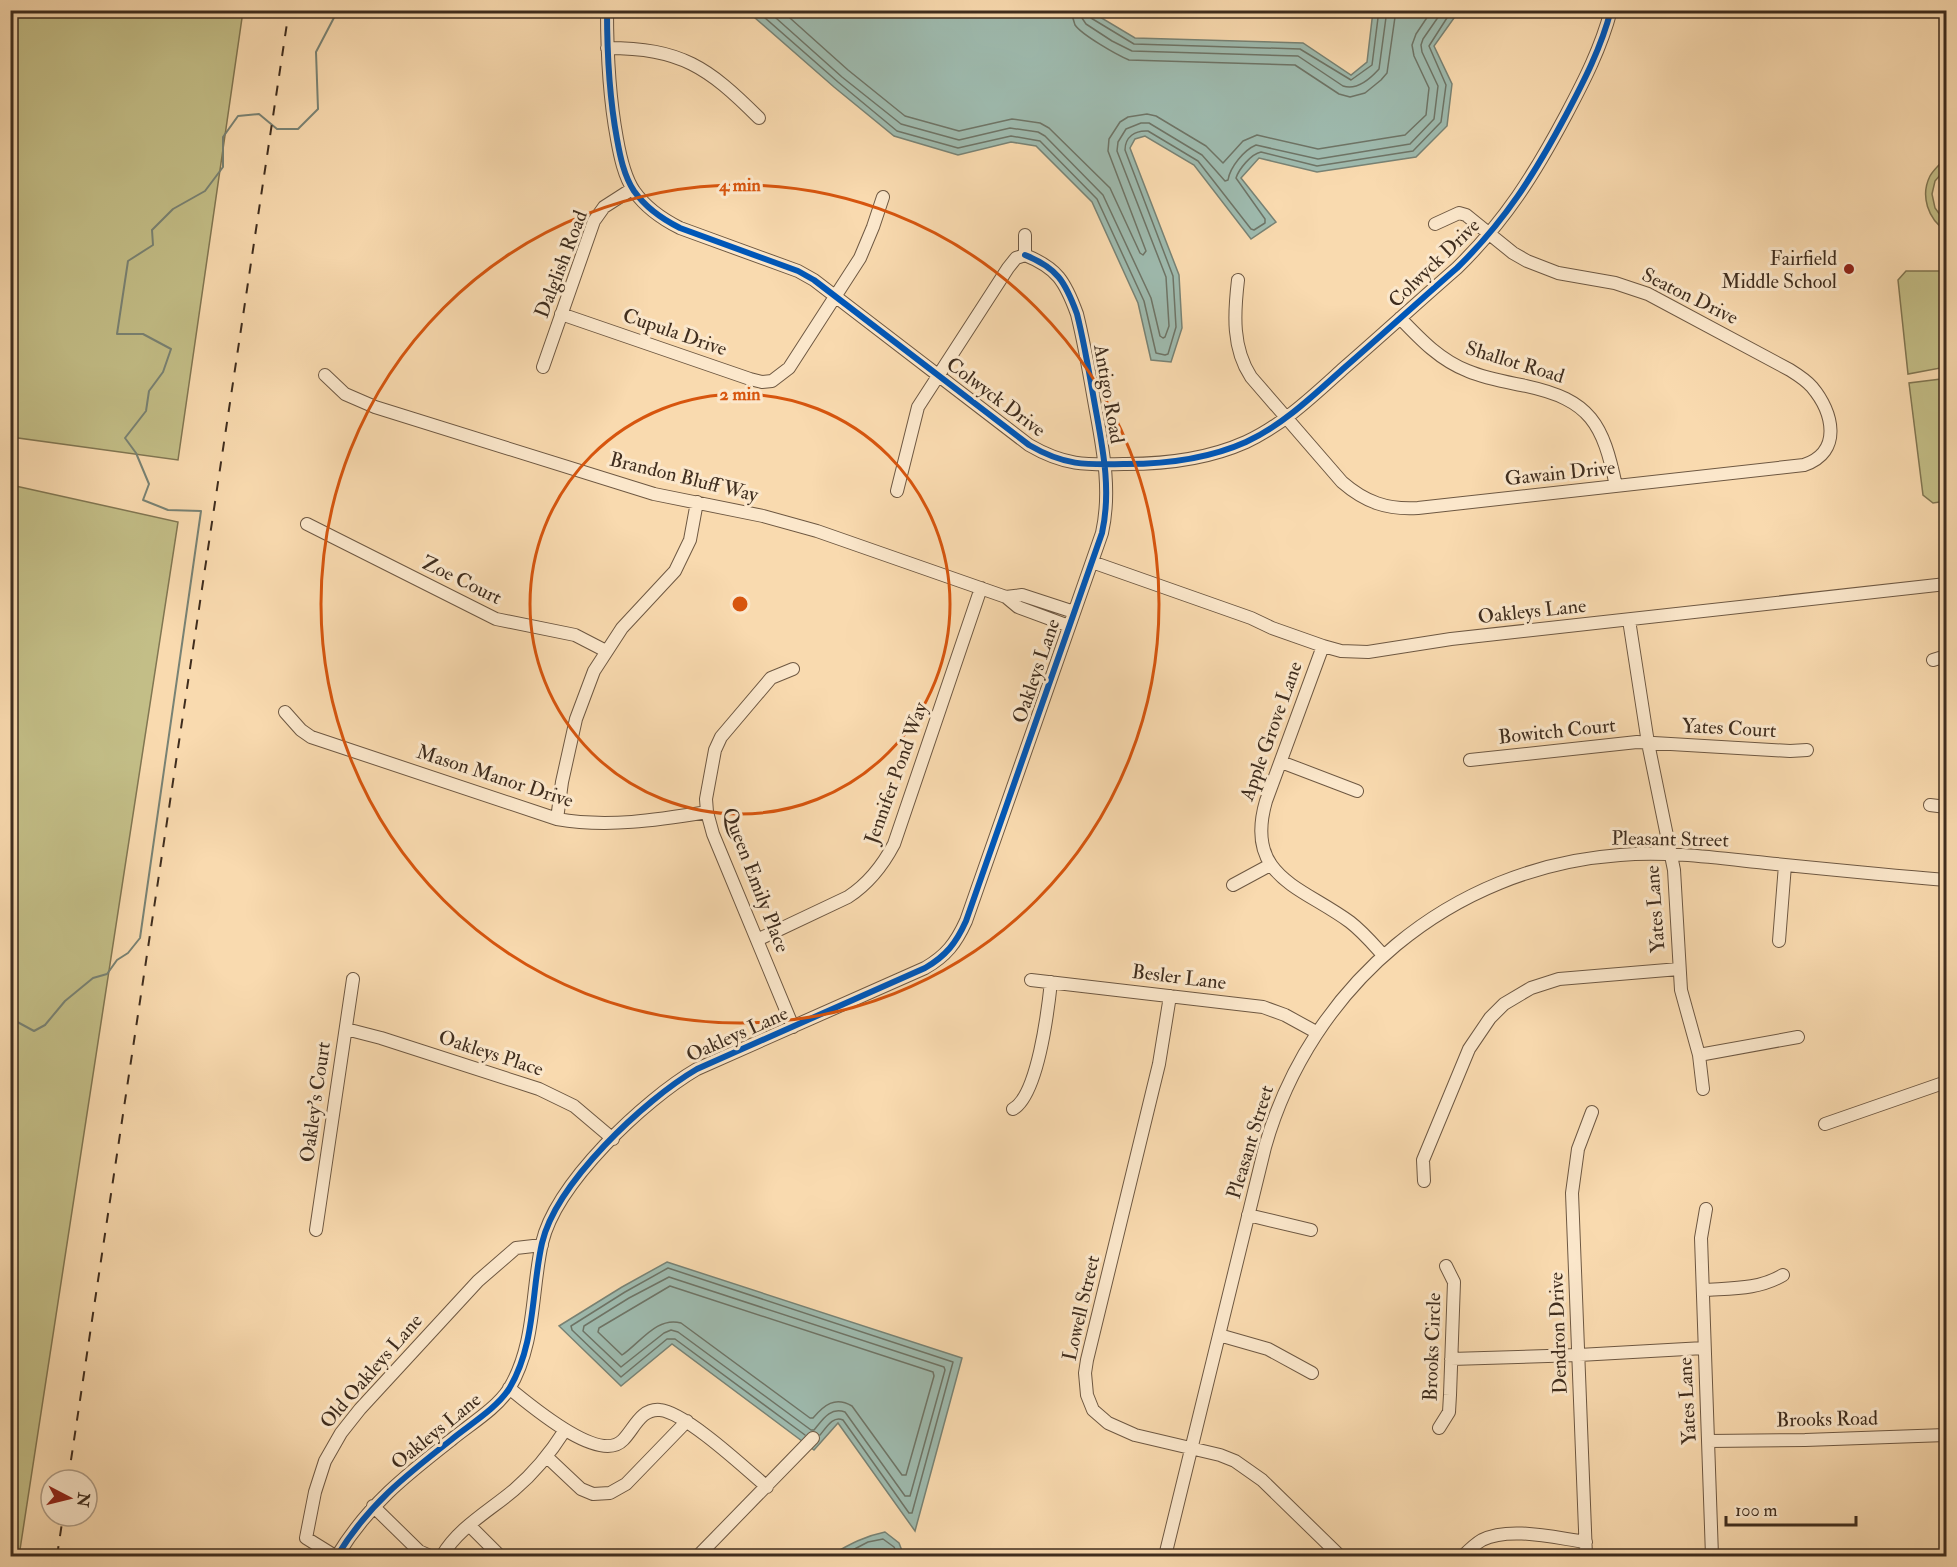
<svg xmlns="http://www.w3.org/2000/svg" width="1957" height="1567" font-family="'IM FELL Double Pica',serif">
<rect width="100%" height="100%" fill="#f9daaf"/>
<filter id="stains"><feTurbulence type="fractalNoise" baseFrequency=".00333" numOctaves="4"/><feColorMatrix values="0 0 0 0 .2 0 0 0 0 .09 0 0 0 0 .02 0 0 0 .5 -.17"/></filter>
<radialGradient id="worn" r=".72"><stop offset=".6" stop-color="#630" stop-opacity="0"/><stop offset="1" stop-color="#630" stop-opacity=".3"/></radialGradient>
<path fill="#c3be87" stroke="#817652" stroke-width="1.5" d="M11,10L243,11L178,460L11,437Z
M1946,158V168L1935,181L1932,194L1935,208L1946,223V231C1928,219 1920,196 1930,176C1934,169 1941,163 1946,158Z
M1906,271H1946V367L1908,374L1898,280Z
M1941,379H1946V501L1933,503L1923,495L1909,383Z
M11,485L178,522L19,1556H10Z"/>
<path fill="#9ebaae" stroke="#788274" stroke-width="1.5" d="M747,11H1090L1135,38L1303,43L1351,75L1367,62L1373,11H1459L1434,46L1452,84L1447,126L1416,157L1317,172L1259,158L1241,178L1276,222L1251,239L1194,165L1145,136L1135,139L1130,148L1179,275L1182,328L1171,362L1151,360L1138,303L1092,202L1036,146L1011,142L958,155L894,136L834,87Z
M667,1262L962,1358L915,1531L838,1423L814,1450L672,1344L621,1386L559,1326L622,1287Z
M885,1532L899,1543L904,1556H833V1554C850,1544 865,1536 885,1532Z"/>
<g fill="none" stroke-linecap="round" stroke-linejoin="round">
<path stroke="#6e7466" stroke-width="1.5" d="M756,10L838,82L897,131L958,148L1011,136L1040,141L1097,199L1144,301L1156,353L1165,355L1168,354L1176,327L1173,276L1125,150C1125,137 1135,130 1148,131L1198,161L1251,229L1254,230L1265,223V219L1236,178C1239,169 1251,154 1261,152L1317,166L1413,151L1441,122L1446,85L1429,46L1452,10
M767,10L842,77L901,124L959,140L1010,128L1038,132L1045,136L1103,195L1151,298L1160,336L1163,338L1165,337L1169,326L1166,277L1117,151L1118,142L1126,129L1141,123H1149L1202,155L1225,181L1228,180C1230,167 1244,150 1256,145L1318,159L1410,144L1434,119L1438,86L1422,52L1421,45L1423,39L1443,10
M781,10L848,70L905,116L959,131L1012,119L1040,123L1049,128L1110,188L1140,253L1143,255L1146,251L1108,151L1109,139L1120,122L1128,117L1147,114L1156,116L1206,146L1223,163L1243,141L1257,135L1318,149L1405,135L1426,115L1429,88L1414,56L1412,45L1416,34L1432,10
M1072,10C1072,16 1073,20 1075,25C1082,35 1117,55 1129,60L1295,65L1339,94L1350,97L1365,93L1381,80L1387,73L1396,10
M1081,10L1082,18L1086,24L1112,41L1132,51L1298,56L1343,86C1357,91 1370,79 1379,69L1387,10
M1088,10L1091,18L1134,44L1300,49L1351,80L1372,65L1379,10
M669,1277L944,1367L945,1370L910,1496H905L845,1412C830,1407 823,1419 814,1430H811L678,1332L671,1330L664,1333L621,1367L583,1331L584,1326L629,1298Z
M670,1286L933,1372L934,1376L906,1475H902L852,1406C835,1396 824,1405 813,1418H810L681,1323C657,1316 640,1343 622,1355L598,1332L599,1328Z
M805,1435L675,1339H667L621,1377L572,1330L571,1326L625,1292L668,1268L953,1362L912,1513H909L843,1420C833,1415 826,1428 820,1435
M841,1556L868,1542L883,1539L894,1547L898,1556"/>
<path stroke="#788274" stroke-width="2" d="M10,1018L34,1031L45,1025L65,1001L93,978L107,974L117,960L128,953L140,938L201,511L168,510L143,500L149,484L136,453L125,438L146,411L149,391L163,372L171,349L143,334H117L128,261L153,245L152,230L173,209L205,191L223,167V137L238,116L259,114L277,129H298L318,109L316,52L338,10"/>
<defs>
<path id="minor" d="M607,10C607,54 609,96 617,139C620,156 624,176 634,191C646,208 662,219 680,228L798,271L814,280L1029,445C1065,466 1086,465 1126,464C1167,464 1208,459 1246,442C1283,425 1314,395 1344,368C1382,335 1419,301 1457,268C1505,221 1534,175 1566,115C1584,81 1601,48 1611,10
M607,48C681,48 708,67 759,118
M1238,280C1234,314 1232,348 1251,377L1342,482C1365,502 1387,510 1418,508L1804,465C1843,452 1833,412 1812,387C1806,380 1798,375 1790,370L1648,294L1615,283L1558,273L1527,261L1513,253L1466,215L1459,213L1435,224
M561,314L750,379L762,382L772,381L789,368L860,258L873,227L883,197
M1400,318C1421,340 1440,360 1468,371C1487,379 1507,382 1526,386C1591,400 1603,424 1616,486
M543,367L594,221L604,207L632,189
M325,375L345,394L375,407L654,494L763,516L817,531L1006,597
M897,491L918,407L1008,268L1016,258L1025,255V235
M307,524L496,619L575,635L606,651
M1092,562L1251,618L1272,628L1323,646L1341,651L1368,652L1451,639L1946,584
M1629,620L1648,743L1674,870L1681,990L1699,1055L1703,1089
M1069,626L1018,607L1006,597L1022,595L1074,612
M1323,646L1266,801C1244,877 1301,886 1350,922C1363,932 1373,944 1383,955
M1933,660L1946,656
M793,669L771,678L721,737L715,750L706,799L707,812L713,834L793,1027
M285,712L301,730L311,737L557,819C607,828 657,820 707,812
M1470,760L1637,742L1790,751L1807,750
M1281,762L1357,791
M1930,805L1946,807
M557,819L562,782L576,719L594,671L622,628L675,571L690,540L697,502
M1233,885L1270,865
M757,940L848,897C868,884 883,865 894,844L981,588
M1779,941L1785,865
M1031,980L1263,1007L1285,1015L1316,1032
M1170,996L1159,1064L1087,1360L1085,1373L1087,1395L1093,1410L1108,1423L1135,1435L1220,1455L1235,1461L1262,1480L1340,1556
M346,1029L381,1038L539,1089L574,1106L613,1139
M1699,1055L1798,1037
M1013,1109C1038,1095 1048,1010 1051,982
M1825,1124L1946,1082
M1424,1181L1423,1160L1469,1049L1490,1018L1504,1004L1531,988L1559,979L1679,969
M1706,1209L1701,1238L1712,1556
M1248,1215L1311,1230
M316,1230L353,979
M1703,1290C1730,1288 1758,1290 1783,1275
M1219,1335L1268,1349L1312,1373
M1451,1359L1579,1355L1704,1348
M509,1388C529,1404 599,1465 623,1440C634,1429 641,1408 660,1410C685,1412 746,1469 767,1487
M1439,1428L1449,1412L1450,1395L1454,1282L1446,1266
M1708,1441L1805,1440L1946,1435
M547,1457L581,1489L593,1494L610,1493L626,1484L687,1421
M373,1506L419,1551L430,1556
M470,1526L500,1556
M335,1556L306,1538L315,1492L325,1461L341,1433L360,1409L478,1281L516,1248L542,1245
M337,1556C368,1505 405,1476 451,1440C469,1425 496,1409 509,1389C536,1344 531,1292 542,1243C556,1183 644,1100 697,1069L925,968C946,956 956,943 966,921L1102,533C1112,488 1102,445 1094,400C1089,371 1084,342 1077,314C1065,281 1057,268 1025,255
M442,1556C458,1528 489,1511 514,1490C534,1473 551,1452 565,1430
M698,1556L813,1438
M1165,1556L1265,1147C1311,985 1451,867 1620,855C1669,851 1718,858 1766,863C1826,869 1886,875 1946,880
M1463,1556C1469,1550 1475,1544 1482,1540C1510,1526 1555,1538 1586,1542
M1586,1556L1572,1193L1578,1149L1592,1112"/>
</defs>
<use href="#minor" stroke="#6e5842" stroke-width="14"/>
<use href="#minor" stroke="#fbe7cb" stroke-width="12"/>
<path stroke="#3f2d1e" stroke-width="2" stroke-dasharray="10 10" stroke-linecap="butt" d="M68,1480L289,10
M57,1556L63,1516"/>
<defs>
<path id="cycleway" d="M607,10C607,54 609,96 617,139C620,156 624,176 634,191C646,208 662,219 680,228L798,271L814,280L1029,445C1065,466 1086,465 1126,464C1167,464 1208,459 1246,442C1283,425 1314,395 1344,368C1382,335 1419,301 1457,268C1505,221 1534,175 1566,115C1584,81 1601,48 1611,10
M337,1556C368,1505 405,1476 451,1440C469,1425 496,1409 509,1389C536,1344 531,1292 542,1243C556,1183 644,1100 697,1069L925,968C946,956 956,943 966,921L1102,533C1112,488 1102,445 1094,400C1089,371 1084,342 1077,314C1065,281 1057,268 1025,255"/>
</defs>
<use href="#cycleway" stroke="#fbe7cb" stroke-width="10"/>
<use href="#cycleway" stroke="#0057b8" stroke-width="6"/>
</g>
<g fill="none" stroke="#d7550e" stroke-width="3">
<circle cx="740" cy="604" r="210"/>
<circle cx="740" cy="604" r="419"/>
</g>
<circle fill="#8f2418" stroke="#fbe7cb" stroke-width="2" cx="1849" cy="269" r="6"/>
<g text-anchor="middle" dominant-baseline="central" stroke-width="6" stroke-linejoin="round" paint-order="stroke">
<g font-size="20" fill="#3f2d1e" stroke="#fbe7cb" text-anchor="end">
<text x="1837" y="258">Fairfield<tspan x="1837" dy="23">Middle School</tspan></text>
</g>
<g font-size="20" fill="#3f2d1e" stroke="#fbe7cb">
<text transform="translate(1434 263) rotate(-44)">Colwyck Drive</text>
<text transform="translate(561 264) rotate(-69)">Dalglish Road</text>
<text transform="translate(1690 296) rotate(26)">Seaton Drive</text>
<text transform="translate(675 332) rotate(19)">Cupula Drive</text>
<text transform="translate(1515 362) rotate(17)">Shallot Road</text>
<text transform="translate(1109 394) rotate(80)">Antigo Road</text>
<text transform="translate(996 397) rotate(37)">Colwyck Drive</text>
<text transform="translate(1560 473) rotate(-6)">Gawain Drive</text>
<text transform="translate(684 477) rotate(14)">Brandon Bluff Way</text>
<text transform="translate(462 580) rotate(26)">Zoe Court</text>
<text transform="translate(1532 611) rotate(-6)">Oakleys Lane</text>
<text transform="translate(1036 671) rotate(-71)">Oakleys Lane</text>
<text transform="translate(1729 728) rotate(3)">Yates Court</text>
<text transform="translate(1271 731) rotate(-70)">Apple Grove Lane</text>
<text transform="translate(1557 731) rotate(-6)">Bowitch Court</text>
<text transform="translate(896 773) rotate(-70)">Jennifer Pond Way</text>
<text transform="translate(495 776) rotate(18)">Mason Manor Drive</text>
<text transform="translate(1670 839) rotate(1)">Pleasant Street</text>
<text transform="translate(756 880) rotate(69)">Queen Emily Place</text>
<text transform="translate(1655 909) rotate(-94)">Yates Lane</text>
<text transform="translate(1179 977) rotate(7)">Besler Lane</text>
<text transform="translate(737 1034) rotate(-24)">Oakleys Lane</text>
<text transform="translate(491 1053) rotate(18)">Oakleys Place</text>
<text transform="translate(315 1102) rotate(-82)">Oakley's Court</text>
<text transform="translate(1250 1142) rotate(-73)">Pleasant Street</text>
<text transform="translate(1081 1308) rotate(-77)">Lowell Street</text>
<text transform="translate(1558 1333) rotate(-92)">Dendron Drive</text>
<text transform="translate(1432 1347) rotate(-88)">Brooks Circle</text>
<text transform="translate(371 1371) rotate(-49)">Old Oakleys Lane</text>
<text transform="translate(1687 1401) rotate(-93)">Yates Lane</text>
<text transform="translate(1827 1419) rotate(-1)">Brooks Road</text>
<text transform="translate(436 1431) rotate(-39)">Oakleys Lane</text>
</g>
</g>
<circle cx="740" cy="604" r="9" fill="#d7550e" stroke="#fbe7cb" stroke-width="3"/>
<g font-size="18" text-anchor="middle" font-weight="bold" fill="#d7550e" stroke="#fbe7cb" stroke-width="6" stroke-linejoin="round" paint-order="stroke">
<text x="740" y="191">4 min</text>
<text x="740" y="400">2 min</text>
</g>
<rect width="1957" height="1567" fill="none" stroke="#f9daaf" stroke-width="36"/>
<rect x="12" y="12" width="1933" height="1543" fill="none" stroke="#3f2d1e" stroke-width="3"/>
<rect x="18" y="18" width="1921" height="1531" fill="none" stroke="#3f2d1e" stroke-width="1.5"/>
<g transform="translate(69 1498) rotate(97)"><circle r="28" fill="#fbe7cb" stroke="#b09d86" stroke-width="1.5"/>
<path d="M0-4.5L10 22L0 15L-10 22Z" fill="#8f2418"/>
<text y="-9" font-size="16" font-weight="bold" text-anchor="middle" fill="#3f2d1e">N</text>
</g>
<path d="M1726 1516v9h130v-9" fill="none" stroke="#3f2d1e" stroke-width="3"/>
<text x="1735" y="1516" font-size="18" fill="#3f2d1e" stroke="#fbe7cb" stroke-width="4.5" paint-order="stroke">100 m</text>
<rect width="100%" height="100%" filter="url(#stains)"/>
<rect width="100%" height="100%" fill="url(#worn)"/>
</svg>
